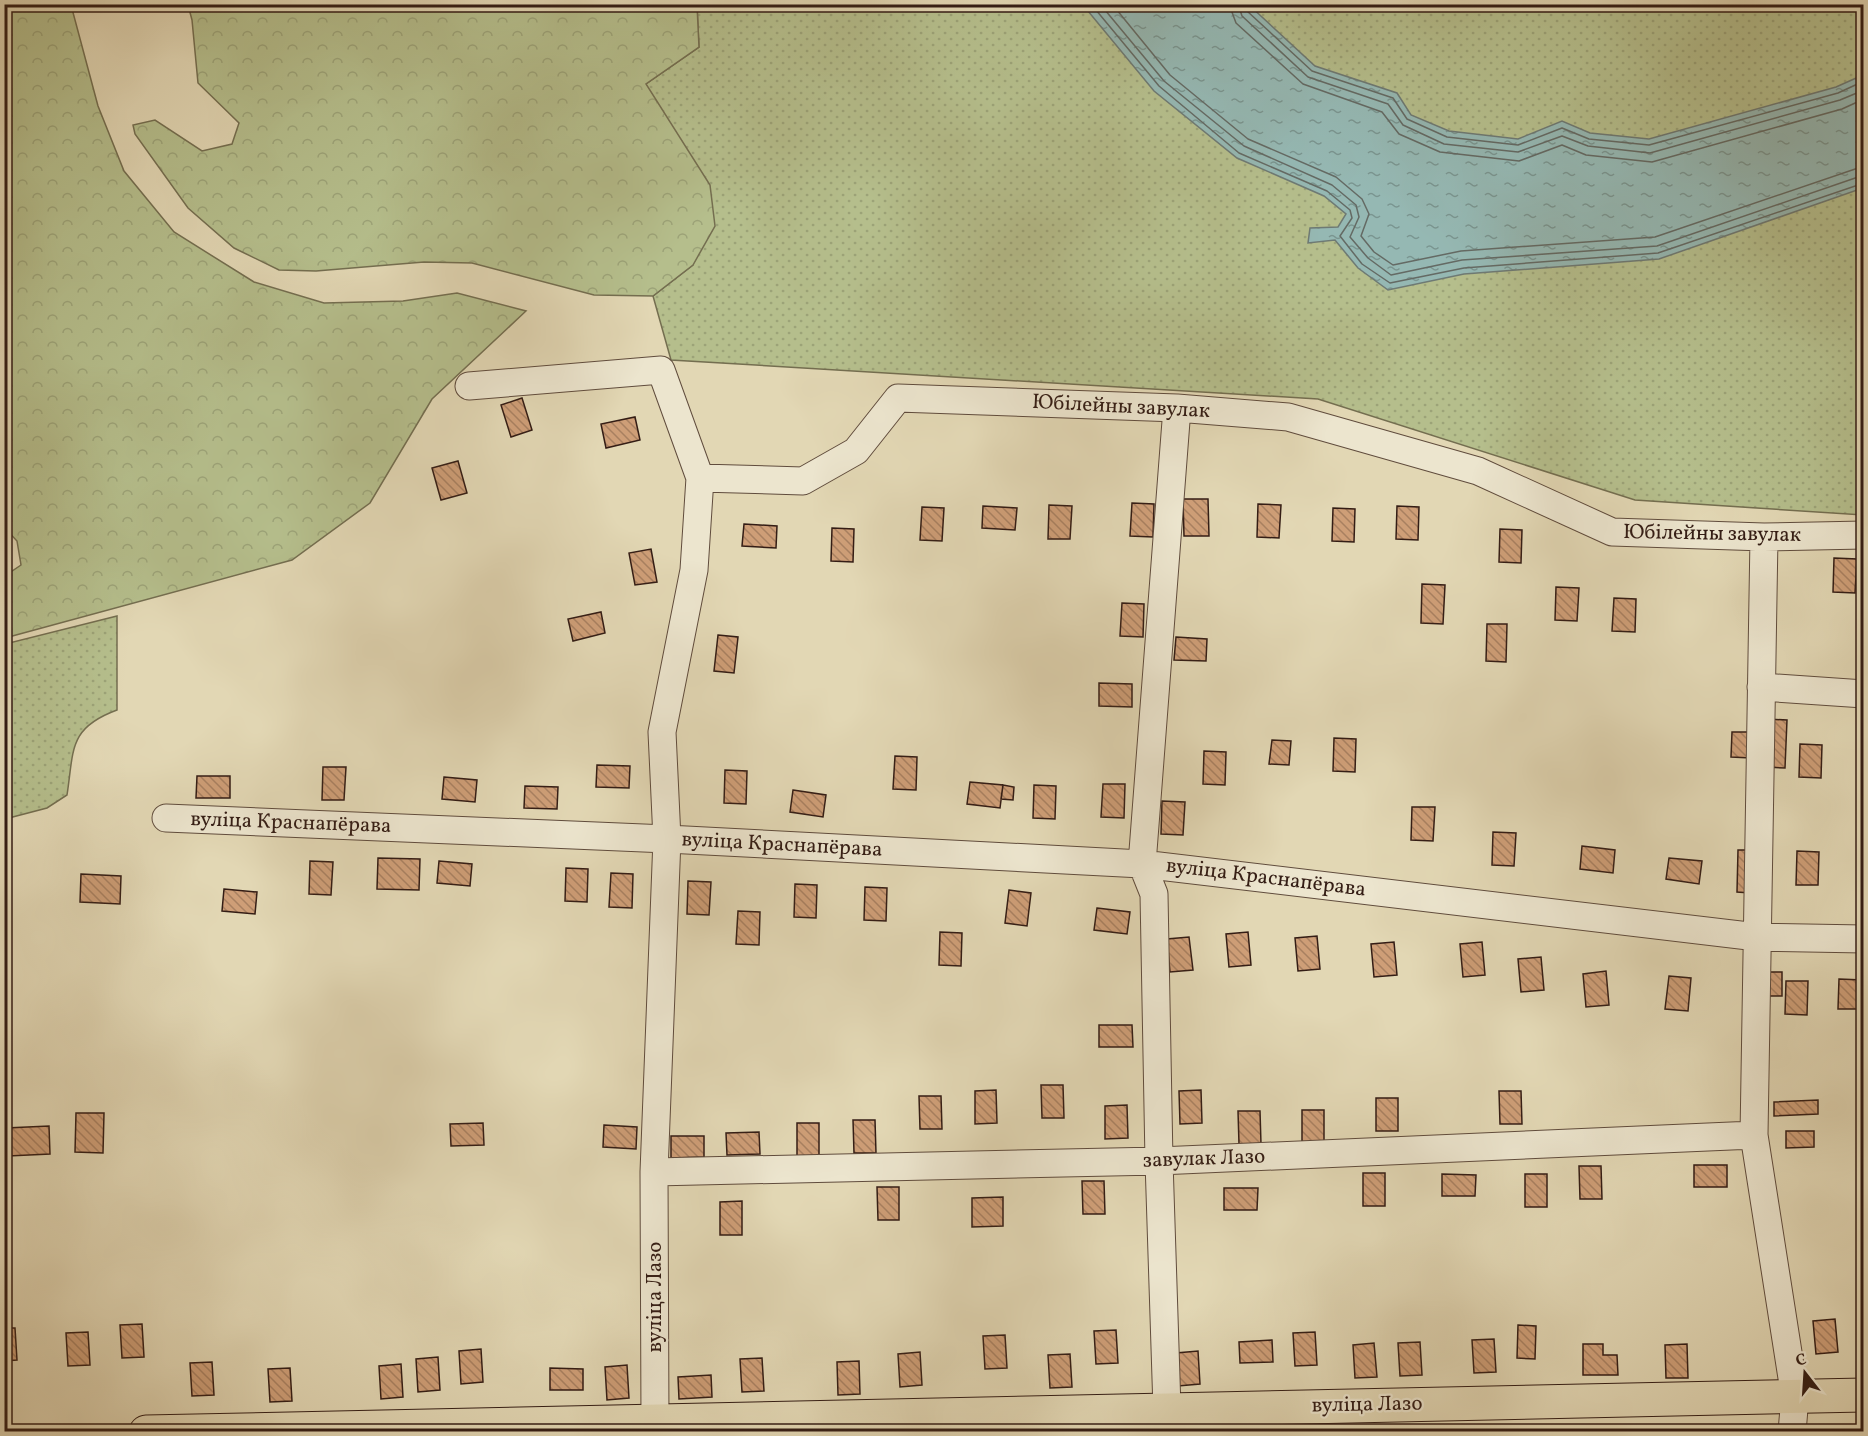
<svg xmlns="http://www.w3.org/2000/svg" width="1868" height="1436" font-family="Vollkorn,serif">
<defs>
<pattern id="grass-dots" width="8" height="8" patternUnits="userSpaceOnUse" patternTransform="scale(1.5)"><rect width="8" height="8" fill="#b5be8c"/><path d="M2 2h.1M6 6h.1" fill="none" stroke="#9ca378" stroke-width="1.8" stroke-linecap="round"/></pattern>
<pattern id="forest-crowns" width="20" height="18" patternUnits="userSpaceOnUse" patternTransform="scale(1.5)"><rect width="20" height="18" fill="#b5be8c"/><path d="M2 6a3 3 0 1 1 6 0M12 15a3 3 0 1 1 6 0" fill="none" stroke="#9ca378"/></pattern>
<pattern id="water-ripples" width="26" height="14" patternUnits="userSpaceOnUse" patternTransform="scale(1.5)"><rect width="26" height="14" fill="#95b8b3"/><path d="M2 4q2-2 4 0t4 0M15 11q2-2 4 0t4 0" fill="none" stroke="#7a9590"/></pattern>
<pattern id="building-back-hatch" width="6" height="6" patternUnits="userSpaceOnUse" patternTransform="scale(1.5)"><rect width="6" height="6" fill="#ce9e77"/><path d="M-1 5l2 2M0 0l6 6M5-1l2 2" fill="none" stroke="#a88060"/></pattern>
</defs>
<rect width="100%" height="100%" fill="#e2d7b4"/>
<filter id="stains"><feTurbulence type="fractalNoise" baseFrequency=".00333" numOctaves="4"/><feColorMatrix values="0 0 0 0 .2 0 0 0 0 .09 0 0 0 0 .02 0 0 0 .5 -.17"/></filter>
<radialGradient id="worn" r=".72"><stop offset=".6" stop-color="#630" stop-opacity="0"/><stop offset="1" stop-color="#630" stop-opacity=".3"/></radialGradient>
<path fill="url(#grass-dots)" stroke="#746e50" stroke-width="1.5" d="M697,5H1863V515L1635,500L1318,399L671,360L653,296L693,265L646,84L699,47Z
M117,616V710C68,728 74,750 67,795L47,808L5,819V644Z"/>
<path fill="url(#forest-crowns)" stroke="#746e50" stroke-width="1.5" d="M5,4L71,5L98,106L124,171L174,232L254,282L324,303L403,301L457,293L526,311L432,399L370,503L292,560L5,638V576L21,565L17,541L4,527Z
M188,5H697L699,47L646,84L710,185L715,226L693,265L653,296L594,295L472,263L424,262L316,271L279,270L234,248L188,208L135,134L133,125L155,120L202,151L232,144L239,123L198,83L192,20Z
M5,840L8,847L11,900L5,920Z"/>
<path fill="url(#water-ripples)" stroke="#6e7a74" stroke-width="1.5" d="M1083,5H1249L1315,66L1397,93L1411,115L1449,131L1518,139L1562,121L1590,133L1649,139L1836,87L1863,75V188L1659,259L1464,274L1388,290L1358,268L1335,240L1308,243L1310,228L1338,227L1346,214L1324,196L1237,158L1154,91Z"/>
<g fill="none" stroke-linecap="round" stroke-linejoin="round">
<path stroke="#646a64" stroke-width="1.5" d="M1091,4L1159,86L1239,153L1327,191L1350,210L1352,218L1340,236L1362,264L1390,283L1464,268L1658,253L1864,183
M1100,4L1164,81L1244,146L1332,185L1356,205L1359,217L1350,237L1368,258L1391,275L1462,260L1657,246L1864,175
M1112,4L1170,75L1248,139L1336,177L1362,199L1369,214L1361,236L1374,252L1393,265L1461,251L1655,237L1864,166
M1229,4L1236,23L1303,84L1382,112L1399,134L1440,152L1519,161L1562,145L1586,155L1652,162L1842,109L1864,99
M1238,4L1242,16L1308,77L1388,104L1403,125L1444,144L1518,152L1562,136L1588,146L1650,153L1840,100L1864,90
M1245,4L1247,11L1312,71L1393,98L1407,119L1447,137L1518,145L1562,128L1589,139L1649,145L1838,93L1864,81"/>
</g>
<path fill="url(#building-back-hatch)" stroke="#341d15" stroke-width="1.5" d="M522,398L532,430L511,437L501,405Z
M635,417L640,440L606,448L601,424Z
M458,461L467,493L441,500L432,468Z
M1183,499H1208L1209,536H1184Z
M1132,503L1154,504L1153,537L1130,536Z
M1258,504L1281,505L1279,538L1257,537Z
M1049,505L1072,506L1070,539H1048Z
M983,506L1017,508L1015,530L982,528Z
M1397,506L1419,507L1418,540L1396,539Z
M922,507L944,508L942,541L920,540Z
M1333,508L1355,509L1354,542L1332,541Z
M744,524L777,526L776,548L742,546Z
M832,528L854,529L853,562L831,561Z
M1500,529L1522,530L1521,563L1499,562Z
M651,549L657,582L635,585L629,553Z
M1834,558L1857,559L1855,593L1833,592Z
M1422,584L1445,585L1443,624L1421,623Z
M1556,587L1579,588L1577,621L1555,620Z
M1614,598L1636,599L1635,632L1612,631Z
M1122,603L1144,604L1143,637L1120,636Z
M601,612L605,633L573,641L568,619Z
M1487,624H1507L1506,662L1486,661Z
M718,635L738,637L734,673L714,671Z
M1176,637L1207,639L1206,661L1174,660Z
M1099,683L1132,684V707L1099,706Z
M1767,719L1787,720L1785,768L1766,767Z
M1732,732H1752L1751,758L1731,757Z
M1334,738L1356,739L1355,772L1333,771Z
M1272,740L1291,741L1289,765L1269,764Z
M1800,744L1822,745L1821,778L1799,777Z
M1204,751L1226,752L1225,785L1203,784Z
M895,756L917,757L916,790L893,789Z
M597,765L630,766L629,788L596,787Z
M323,767H346L344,800H322Z
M725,770L747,771L746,804L724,803Z
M197,776H230V798H196Z
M444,777L477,780L475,802L442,799Z
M970,782L1003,785L1000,808L967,804Z
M1103,784H1125L1124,818L1101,817Z
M1003,785L1014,787L1013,800L1001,799Z
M1034,785L1056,786L1055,819L1033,818Z
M525,786L558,787L557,809L524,808Z
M793,790L826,795L823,817L790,812Z
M1162,801L1185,802L1183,835L1161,834Z
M1412,807H1435L1433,841L1411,840Z
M1493,832L1516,833L1514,866L1492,865Z
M1582,846L1615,850L1613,873L1580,869Z
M1738,850H1751L1750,893L1737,892Z
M1797,851L1819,852L1818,885H1796Z
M378,858L420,859L419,890L377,889Z
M1669,858L1702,861L1699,884L1666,879Z
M310,861L333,862L331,895L309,894Z
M439,861L472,864L470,886L437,883Z
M566,868L588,869L587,902L565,901Z
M611,873L633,874L632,908L609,907Z
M81,874L121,876L120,904L80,902Z
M688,881L711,882L709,915L687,914Z
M795,884L817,885L816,918L794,917Z
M865,887L887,888L886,921L864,920Z
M224,889L257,892L255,914L222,911Z
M1009,890L1031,893L1027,926L1005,923Z
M1097,908L1130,912L1127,934L1094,930Z
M738,911L760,912L759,945L736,944Z
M940,932L962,933L961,966L939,965Z
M1248,932L1251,965L1229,967L1226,934Z
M1317,936L1320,969L1298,971L1295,938Z
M1189,937L1193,970L1170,972L1167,939Z
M1394,942L1397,975L1374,977L1371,944Z
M1482,942L1485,975L1463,977L1460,944Z
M1541,957L1544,990L1521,992L1518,959Z
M1606,971L1609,1005L1586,1007L1583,974Z
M1769,972H1782V996H1769Z
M1669,976L1691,978L1688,1011L1665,1009Z
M1839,979L1862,980L1861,1009H1838Z
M1786,981H1808L1807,1015L1785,1014Z
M1099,1025H1132L1133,1047H1099Z
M1041,1085H1063L1064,1118H1042Z
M996,1090L997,1123L975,1124V1091Z
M1201,1090L1202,1123L1180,1124L1179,1091Z
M1499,1091H1521L1522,1124H1500Z
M919,1096H941L942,1129H920Z
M1376,1098H1398V1131H1376Z
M1818,1100V1114L1774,1116V1102Z
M1127,1105L1128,1138L1105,1139V1106Z
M1302,1110H1324V1143H1302Z
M1238,1111H1260L1261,1144H1239Z
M76,1113H104L103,1153L75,1152Z
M853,1120H875L876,1153H854Z
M483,1123L484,1145L451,1146L450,1124Z
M797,1123H819V1156H797Z
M604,1125L637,1127L636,1149L603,1147Z
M49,1126L50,1154L8,1156L6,1128Z
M1786,1131H1814V1147L1786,1148Z
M759,1132L760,1154L727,1155L726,1133Z
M671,1136H704V1157L671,1158Z
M1694,1165H1727V1187H1694Z
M1579,1166H1601L1602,1199H1580Z
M1363,1173H1385V1206H1363Z
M1442,1174L1476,1175L1475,1196H1442Z
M1525,1174H1547V1207H1525Z
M1082,1181H1104L1105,1214H1083Z
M877,1187H899V1220H878Z
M1224,1188H1258L1257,1210H1224Z
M1003,1197V1226L972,1227V1198Z
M742,1201V1235H720V1202Z
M1835,1319L1838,1352L1816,1354L1813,1321Z
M142,1324L144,1357L122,1358L120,1325Z
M1518,1325L1536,1326L1535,1359L1517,1358Z
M4,1328H15L17,1360L4,1361Z
M1116,1330L1118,1363L1096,1364L1094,1331Z
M88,1332L90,1365L68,1366L66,1333Z
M1315,1332L1317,1365L1295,1366L1293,1333Z
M1005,1335L1007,1368L985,1369L983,1336Z
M1494,1339L1496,1372L1474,1373L1472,1340Z
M1272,1340L1273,1362L1240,1363L1239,1342Z
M1420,1342L1422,1375L1400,1376L1398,1343Z
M1374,1343L1377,1377L1355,1378L1353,1345Z
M1583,1344H1603V1355H1617L1618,1375H1583Z
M1687,1344L1688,1378H1666L1665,1345Z
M481,1349L483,1382L461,1384L459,1351Z
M1198,1351L1200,1384L1178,1386L1176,1353Z
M920,1352L922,1385L900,1387L898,1354Z
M1070,1354L1072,1387L1050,1388L1048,1355Z
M438,1357L440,1390L418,1392L416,1359Z
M762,1358L764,1391L742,1392L740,1359Z
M859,1361L860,1394L838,1395L837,1362Z
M212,1362L214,1395L192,1396L190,1363Z
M401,1364L403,1397L381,1399L379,1366Z
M627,1365L629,1398L607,1400L605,1367Z
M290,1368L292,1401L270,1402L268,1369Z
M550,1368L583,1369V1390H550Z
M711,1375L712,1397L679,1399L678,1377Z
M1292,1424V1432H1270V1426Z"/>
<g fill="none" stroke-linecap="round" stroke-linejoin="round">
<defs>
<path id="minor" d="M469,386L661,370L700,478L803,481L856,451L898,398L1177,408L1288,417L1478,471L1612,532L1764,537L1864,535
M1764,537L1754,1135L1795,1397L1792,1432
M1761,687L1864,694
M166,818L667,839L1142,864L1757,937L1864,939
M654,1172L1159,1161L1754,1135
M1167,1409L1159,1161L1154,894L1142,864L1177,408
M655,1422L654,1172L667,839L662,732L694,570L700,478"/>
<path id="major" d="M146,1432L1864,1395"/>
</defs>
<use href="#minor" stroke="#604c3d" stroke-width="29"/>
<use href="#major" stroke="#341d15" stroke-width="35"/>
<use href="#minor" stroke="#ece5ce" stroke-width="27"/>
<use href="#major" stroke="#e2d7b4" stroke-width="33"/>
</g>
<g text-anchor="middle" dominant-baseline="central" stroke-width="4.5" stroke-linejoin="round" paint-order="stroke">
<g font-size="21" fill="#341d15" stroke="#ece5ce">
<text transform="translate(1121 407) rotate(3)">Юбілейны завулак</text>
<text transform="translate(1712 534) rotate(1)">Юбілейны завулак</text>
<text transform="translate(291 823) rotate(2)">вуліца Краснапёрава</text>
<text transform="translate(782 845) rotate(3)">вуліца Краснапёрава</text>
<text transform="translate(1266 878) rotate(7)">вуліца Краснапёрава</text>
<text transform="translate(1204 1159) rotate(-2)">завулак Лазо</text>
<text transform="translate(655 1297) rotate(-90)">вуліца Лазо</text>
<text transform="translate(1367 1405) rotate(-1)">вуліца Лазо</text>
</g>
</g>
<rect width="1868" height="1436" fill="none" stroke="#e2d7b4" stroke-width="24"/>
<rect x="6" y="6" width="1856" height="1424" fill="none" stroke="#341d15" stroke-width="3"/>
<rect x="12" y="12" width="1844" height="1412" fill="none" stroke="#341d15" stroke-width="1.5"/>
<g transform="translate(1805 1373) rotate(343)" stroke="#ece5ce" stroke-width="4.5" paint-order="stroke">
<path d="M0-4.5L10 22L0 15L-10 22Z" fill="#341d15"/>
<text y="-9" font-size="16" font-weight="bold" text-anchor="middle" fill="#341d15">С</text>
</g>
<rect width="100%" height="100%" filter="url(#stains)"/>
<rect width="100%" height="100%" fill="url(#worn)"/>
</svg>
